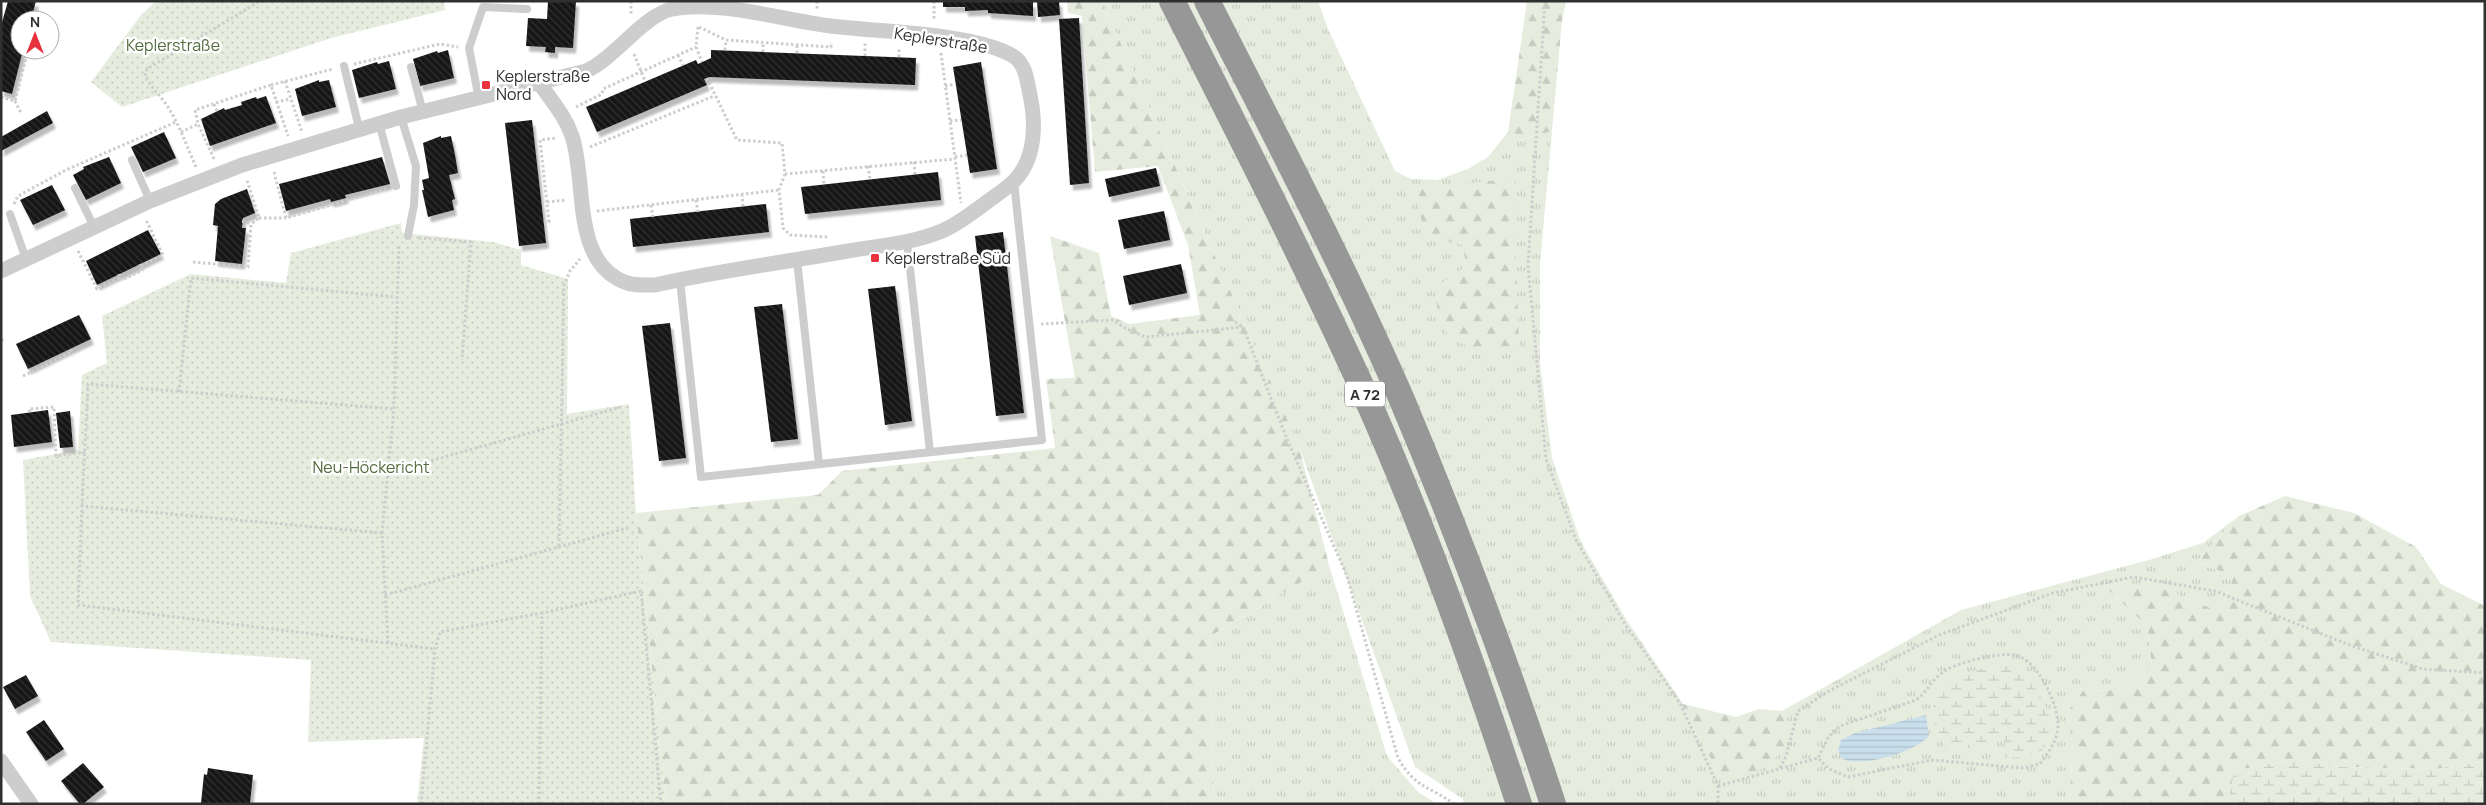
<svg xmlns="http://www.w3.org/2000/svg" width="2486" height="805" font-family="Manrope,sans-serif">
<defs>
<pattern id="grass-tufts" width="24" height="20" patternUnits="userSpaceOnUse" patternTransform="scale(1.25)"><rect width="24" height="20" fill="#e6edde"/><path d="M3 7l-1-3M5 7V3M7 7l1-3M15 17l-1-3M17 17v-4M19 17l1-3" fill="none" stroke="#c6ccbf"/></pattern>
<pattern id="forest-firs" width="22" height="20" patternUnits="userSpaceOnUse" patternTransform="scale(1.25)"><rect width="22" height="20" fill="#e6edde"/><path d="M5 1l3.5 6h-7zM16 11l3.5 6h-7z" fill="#c6ccbf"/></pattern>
<pattern id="wetland-marsh" width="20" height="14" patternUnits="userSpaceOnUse" patternTransform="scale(1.25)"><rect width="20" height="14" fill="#e6edde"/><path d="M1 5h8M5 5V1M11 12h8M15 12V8" fill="none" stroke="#c6ccbf"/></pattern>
<pattern id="garden-dots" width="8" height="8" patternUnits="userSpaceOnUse" patternTransform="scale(1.25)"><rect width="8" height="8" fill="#e6edde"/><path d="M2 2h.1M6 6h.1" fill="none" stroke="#c6ccbf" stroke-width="1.8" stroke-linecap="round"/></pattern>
<pattern id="water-rules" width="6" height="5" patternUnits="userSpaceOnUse" patternTransform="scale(1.25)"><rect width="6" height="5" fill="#cadfec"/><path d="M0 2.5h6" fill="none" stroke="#aec0cb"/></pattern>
<pattern id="building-back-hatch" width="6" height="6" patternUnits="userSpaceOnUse" patternTransform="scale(1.25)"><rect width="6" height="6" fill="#171717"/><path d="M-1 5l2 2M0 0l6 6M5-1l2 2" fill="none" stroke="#303030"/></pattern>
<filter id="shadow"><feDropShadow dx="3" dy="5.5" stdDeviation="1" flood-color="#0004"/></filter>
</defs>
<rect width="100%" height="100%" fill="#fff"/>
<path fill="url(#grass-tufts)" d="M1102,1H1318L1328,29L1395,171L1411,179L1437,180L1468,169L1488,157L1508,132L1520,140L1552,131L1540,264V363L1552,458L1581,542L1626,619L1683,704L1691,726H1790L1782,711L1961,610L2149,560L2203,543L2239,516L2196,562L2234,576L2220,612L2164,589L2104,586L2147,626L2152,666L2118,690L2083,691L2069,711L2073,751L2069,799L2071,804H1464L1463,799L1415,767L1299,446Z
M1329,565L1387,756L1418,792L1437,804H1214L1209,637Z"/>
<path fill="url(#forest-firs)" d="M1067,1H1102L1299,446L1329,565L1209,637L1214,804H666L636,513L818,495L842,471L1055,448L1046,379L1075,378L1050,236L1099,253L1111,316L1129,324L1200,315L1188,245L1158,166L1095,172L1082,16L1068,13Z
M1527,1H1566L1562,21L1552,131L1519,140L1508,132Z
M1516,178L1515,232L1519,347C1496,354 1455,350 1442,326C1437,316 1437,299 1434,288L1467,266L1462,245L1427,236L1419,212V189Z
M2285,496L2354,513L2416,547L2441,584L2485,606V761L2436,769L2339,767L2293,759L2235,771L2228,804H2071L2069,799L2073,751L2068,711L2083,691L2118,690L2152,665L2147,626L2103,585L2164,589L2220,612L2234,576L2196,562L2239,516Z
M1683,704L1736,717L1759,709L1782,711L1790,726L1786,749L1760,770L1723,778L1691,726Z"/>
<path fill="url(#wetland-marsh)" d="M2009,664L2024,669L2044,702L2050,719V733L2042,751L2024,757L1988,758L2009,746L2001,738C1983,744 1965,752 1946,749C1931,728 1932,711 1936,686C1960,674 1982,666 2009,664Z
M2293,759L2339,767L2436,769L2485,761V804H2228L2234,771Z"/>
<path fill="url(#garden-dots)" d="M156,1H444L445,10L331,38L122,107L91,82L141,15Z
M401,223L402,233L493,242L521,250V265L568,279L567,414L629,404L636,513L666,804H417L424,738L308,742L311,660L51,642L30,596L23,460L78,450L82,375L107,363L102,316L191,274L286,283L291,253Z"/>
<path fill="url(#water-rules)" d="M1926,715L1929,736C1915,752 1860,769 1841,758L1838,750L1841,740L1855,733Z"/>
<path fill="url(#building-back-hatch)" filter="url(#shadow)" d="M8,1H36L31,20H20V50H23L12,94L1,91V26Z
M548,1H576L573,48L555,47V53L545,52L546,47L526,46L528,18L547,19Z
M943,1L1033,2V16L988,13V10L965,11V7H943Z
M1037,1H1059L1060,15L1038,17Z
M1079,18L1089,183L1070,185L1059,19Z
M448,50L454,78L420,86L413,59L437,51L438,53Z
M711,50L916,58L915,85L710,77L704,79L707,85L597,132L586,107L696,60L698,64L711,58Z
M389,61L396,89L359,98L352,70L377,62L378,64Z
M981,62L997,169L970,173L953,67Z
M319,80V82L329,80L336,107L302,116L295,89Z
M266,96L276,123L210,146L201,119L224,108L225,110L242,105L241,102L256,97L257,99Z
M47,111L53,123L1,151V137Z
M532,120L546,243L519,246L505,123Z
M164,132L176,158L143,172L131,147Z
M441,136V138L451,136L455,155L458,173L449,175L455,199L452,200L454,210L428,217L422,190H424L422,180L429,178L423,143Z
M109,157L121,183L86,200L73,175L84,169L83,167Z
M382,157L390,184L345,195L346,198L331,202L330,199L286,211L279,184Z
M1156,168L1160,186L1109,197L1105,179Z
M938,172L941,200L805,214L801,187Z
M52,185L65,210L33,225L20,200Z
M247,189L255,213L243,218L242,228H246L242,264L215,261L218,226L213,225L215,204L221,199Z
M766,204L769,232L633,247L630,219Z
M1164,211L1170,240L1124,249L1118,220Z
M148,230L161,254L97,285L86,261Z
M1003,232L1024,413L996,416L975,236Z
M1181,264L1187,293L1129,305L1123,276Z
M895,286L912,421L885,425L868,289Z
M782,304L798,439L771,442L754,307Z
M79,315L91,339L28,369L16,344Z
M670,323L686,458L659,461L642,326Z
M48,410L52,442L14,447L11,415Z
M70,411L73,447L60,448L56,413Z
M26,675L38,696L15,709L3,687Z
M44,720L64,749L46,761L26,732Z
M83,763L104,787L83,804H80L61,781Z
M208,768L253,775L250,803H201L204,774L207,775Z"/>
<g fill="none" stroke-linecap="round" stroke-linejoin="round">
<path stroke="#cdcdcd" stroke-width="3" stroke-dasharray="2.5 2.5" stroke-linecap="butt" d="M631,1V15
M817,1V9
M934,1V21
M1545,1L1528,266L1546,459L1576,540L1625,624L1680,703L1718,786V804
M31,18L35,20
M698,27L696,47L702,62
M699,27L726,40L831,47V42
M725,50L726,40
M763,52V43
M797,53V45
M941,53L961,203
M634,54L645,81
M678,55L683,65
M865,56V43
M899,57V48
M354,64L440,44L458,47
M707,78L737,140L782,143L785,174L779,190L783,228L790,235L829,237
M285,81L302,132
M271,85L333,69
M945,86L956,84
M1,97L15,101L28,50
M15,101L21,113
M276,102L291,99
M214,104L217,111
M576,107L602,94L603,89L696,47
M950,121L961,120
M181,132L198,124
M590,147L714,96
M955,157L967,155
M214,159L198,124L195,110L271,85L288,136
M914,162L915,174
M868,166L870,180
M196,167C187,147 180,126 168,107C161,96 151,88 145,76L147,69L260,1
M823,171L824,185
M274,172L286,218L386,189
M785,174L955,159
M742,194L743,207
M696,200L698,212
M547,202L566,200
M14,204L18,196L66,170L176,122
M651,205L653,217
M597,211L779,190
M259,218H286
M242,221L251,224
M544,223L549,222L540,140L556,138
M419,238L471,242L462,360
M78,251L97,289L120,278L119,274
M193,262L248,267L251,224L259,218L247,180
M141,266L163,255L146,220
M120,278L122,280L142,270L140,264
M1235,322L1243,327L1287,439L1347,576L1398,758C1416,789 1428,785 1454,804
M1041,324L1113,320L1125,328L1146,337L1242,327
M1,340L6,339
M23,376L72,352L70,349
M179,392L191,278L396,297
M30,412L29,409L54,407L56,456L85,452
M388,473L621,407
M82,506L88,384L394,409
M382,533L82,506L78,605L435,649
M559,546L564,285L570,271L580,259
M385,595L631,527
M388,643L382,533L394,409L399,244
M1780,768L1786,756L1798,711L1829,691L1939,635L2053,593L2134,577L2215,591L2352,646L2423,669L2485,673
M1718,786L1818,758L1829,769L1848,777L1932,760L2022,768L2040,764C2048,753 2057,741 2058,727C2059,705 2038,660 2015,655C2000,652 1961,662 1948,669C1930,679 1930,690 1916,700L1840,726L1829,736L1818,758
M421,804L435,649L440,632L542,613
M539,804L542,613L641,591L661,804"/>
<path stroke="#cdcdcd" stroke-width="8" d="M344,66L359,128
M411,67L423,112
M479,99L469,48L483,7L527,9
M401,117L416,166L414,205L408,236
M379,123L396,186
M132,160L150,201
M75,188L94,227
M10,214L26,259
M907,241L930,452
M797,260L819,464
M680,280L701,477L1042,440L1014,182"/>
<path stroke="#cdcdcd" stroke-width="15" d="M1,271L150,201L242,165L401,117L586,71C615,58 644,15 672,9C721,0 782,20 831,26C877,32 976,33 1013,56C1026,64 1027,81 1030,95C1036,123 1036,159 1014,181C1005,190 993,197 983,205C970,214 957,225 942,231C911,244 875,246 842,252C780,263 717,271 655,285C644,285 632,286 622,281C571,258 587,180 572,136C565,116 552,101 540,84
M1,761L31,804"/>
<path stroke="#979797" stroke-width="26" d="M1172,1C1238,131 1304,260 1364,392C1424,526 1473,664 1519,804
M1207,1C1274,133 1343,264 1402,400C1458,533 1508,667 1553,804"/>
</g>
<g fill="#e6333d" stroke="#fff" stroke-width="2">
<rect x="481" y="80" width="10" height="10" rx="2.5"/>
<rect x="870" y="253" width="10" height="10" rx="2.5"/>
</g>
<g text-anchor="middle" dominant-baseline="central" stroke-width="5" stroke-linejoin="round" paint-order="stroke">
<rect fill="#fff" stroke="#6e6e6e" stroke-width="1" x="1345" y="381.5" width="40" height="25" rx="4"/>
<g font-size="15" font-weight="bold" fill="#303030">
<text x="1365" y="394">A 72</text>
</g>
<g font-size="16" fill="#303030" stroke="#fff">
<text transform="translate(941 40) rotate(9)">Keplerstraße</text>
</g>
<g font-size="16" fill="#526c3d" stroke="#fff">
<text x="173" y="45">Keplerstraße</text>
<text x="371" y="467">Neu-Höckericht</text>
</g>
<g font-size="16" fill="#303030" stroke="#fff" text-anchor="start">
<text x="496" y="76">Keplerstraße<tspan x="496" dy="18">Nord</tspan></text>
<text x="885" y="258">Keplerstraße Süd</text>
</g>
</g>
<rect width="2486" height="805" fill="none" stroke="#303030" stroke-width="5"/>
<g transform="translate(35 35)"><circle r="24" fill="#ffffff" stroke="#acacac"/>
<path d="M0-4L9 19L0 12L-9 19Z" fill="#e6333d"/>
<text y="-8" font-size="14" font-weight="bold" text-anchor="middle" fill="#303030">N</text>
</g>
</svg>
